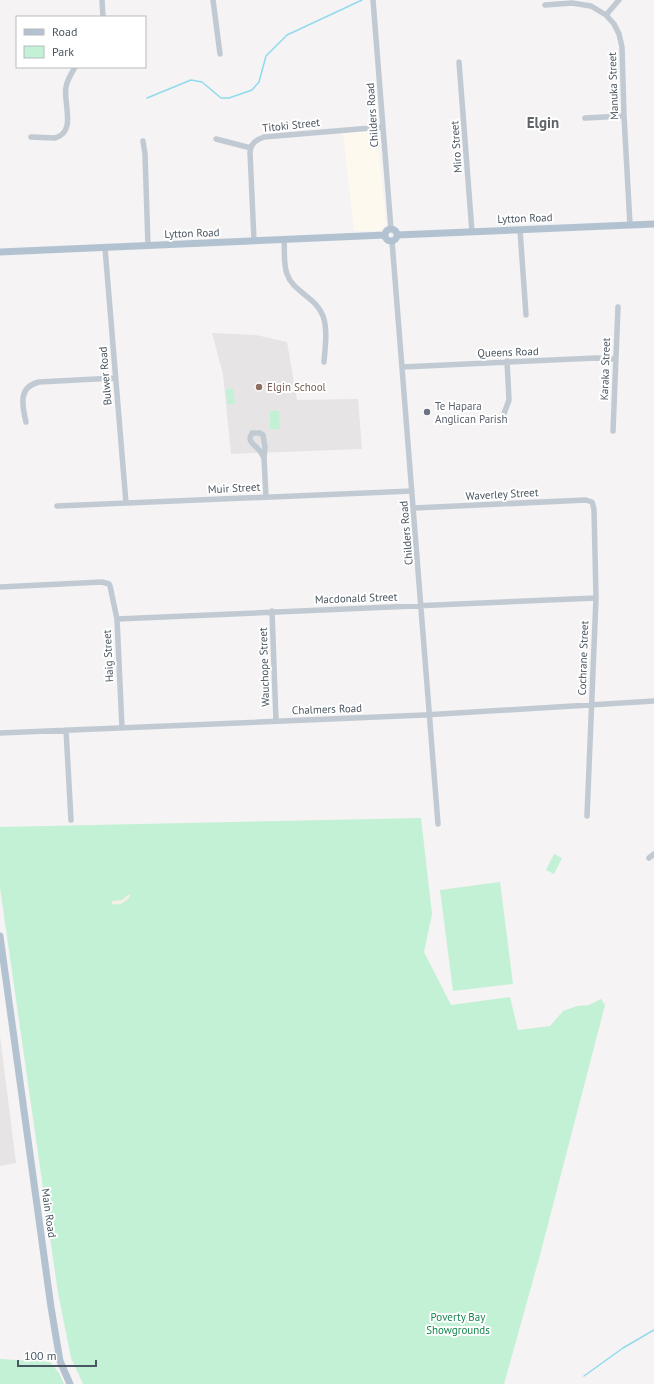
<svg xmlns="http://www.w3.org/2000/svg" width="654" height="1384" font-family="'PT Sans',sans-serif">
<rect width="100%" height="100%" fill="#f5f3f3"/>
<path fill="#fdf9ef" d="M377,130L386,224L381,231H354L343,133Z"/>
<path fill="#e6e4e5" d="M212,333L256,335L287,342L297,400L358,399L362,449L231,454L223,374Z
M0,1036L16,1163L0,1166Z"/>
<path fill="#c3f1d5" d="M226,389H233L235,404H227Z
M270,411H279L280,429H270Z
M421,818L432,914L424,952L451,1005L510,997L518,1030L550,1026L563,1011L577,1006L589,1005L601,999L605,1005L540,1255L504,1384H83L71,1358L58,1293L0,888V827Z
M554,854L562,858L554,874L546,870Z
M500,882L513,984L453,991L440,890Z
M0,1359L50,1362L59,1373L64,1384H0Z"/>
<path fill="#f5f0e5" d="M129,894L130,896C127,902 119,906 112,904V901L122,900Z"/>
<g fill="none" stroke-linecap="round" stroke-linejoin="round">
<path stroke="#90daee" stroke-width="1.5" d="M147,98L191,80L202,82L221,98H229L252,90L259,82L266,56L287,35L362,0
M584,1376L623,1348L654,1330"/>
<path stroke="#c1cad2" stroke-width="5.5" d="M102,0L103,17
M213,0L220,54
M373,0L391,229
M545,5L572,3L591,6L606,15L614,24L619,34L622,47L624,116L630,225
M606,15L619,0
M459,62L472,232
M585,118L624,116
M31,137L55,138C77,132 63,103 66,87C67,80 72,73 75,67
M216,139L251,148
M143,141L145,154L148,246
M520,230L526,315
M284,240C285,250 283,263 287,274C293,292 316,297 323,316C328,330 325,348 324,362
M254,241L250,152C251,143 256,140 264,137L383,127
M392,241L438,824
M105,248L126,503
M402,367L596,358L615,359
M26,422C22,405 18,387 39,382L115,378
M501,422L509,400L507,361
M613,431L618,307
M264,458C262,455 261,451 258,449C253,443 247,442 252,433H260L263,435L265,447L264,458L266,497
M57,506L412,491
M414,508L586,500L592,502L594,509L596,598L587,816
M0,587L102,582L109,584L110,586L117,619L122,728
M272,611L276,721
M117,619L596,598
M66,730L71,820
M0,733L424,715L654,701
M649,858L654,854"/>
<path stroke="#b3c2d1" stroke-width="7" d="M385 235a6 6 0 1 1 12 0a6 6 0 1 1-12 0Z
M397,235L654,224
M0,252L385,235
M0,936L51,1307L60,1361L70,1384"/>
</g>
<circle fill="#8d6e63" stroke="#fff" stroke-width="1.5" cx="259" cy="387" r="4"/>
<circle fill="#6b7280" stroke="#fff" stroke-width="1.5" cx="427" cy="412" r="4"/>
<g text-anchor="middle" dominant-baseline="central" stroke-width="4" stroke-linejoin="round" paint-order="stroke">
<g font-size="11" fill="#4a5661" stroke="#fff">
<text transform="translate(613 86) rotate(-92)">Manuka Street</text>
<text transform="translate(372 115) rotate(-94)">Childers Road</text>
<text transform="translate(291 125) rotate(-6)">Titoki Street</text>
<text transform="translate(456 147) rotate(-94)">Miro Street</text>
<text transform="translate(525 218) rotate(-2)">Lytton Road</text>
<text transform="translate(192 233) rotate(-2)">Lytton Road</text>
<text transform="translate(508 352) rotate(-2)">Queens Road</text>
<text transform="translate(605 369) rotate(-88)">Karaka Street</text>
<text transform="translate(105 376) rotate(-95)">Bulwer Road</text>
<text transform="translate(234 488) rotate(-3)">Muir Street</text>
<text transform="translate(502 494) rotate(-3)">Waverley Street</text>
<text transform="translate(406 533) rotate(-95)">Childers Road</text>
<text transform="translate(356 598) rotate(-2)">Macdonald Street</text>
<text transform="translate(108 656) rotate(-93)">Haig Street</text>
<text transform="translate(583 658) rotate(-88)">Cochrane Street</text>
<text transform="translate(264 667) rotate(-92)">Wauchope Street</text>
<text transform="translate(327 709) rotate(-2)">Chalmers Road</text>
<text transform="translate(49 1213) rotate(82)">Main Road</text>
</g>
<g font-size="11" fill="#785e54" stroke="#fff" text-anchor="start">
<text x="267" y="387">Elgin School</text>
</g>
<g font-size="11" fill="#5b616d" stroke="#fff" text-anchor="start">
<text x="435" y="406">Te Hapara<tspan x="435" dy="13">Anglican Parish</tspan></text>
</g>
<g font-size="11" fill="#17864f" stroke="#fff">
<text x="458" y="1317">Poverty Bay<tspan x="458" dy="13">Showgrounds</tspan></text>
</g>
<g font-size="15" font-weight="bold" fill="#5f6368" stroke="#fff">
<text x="543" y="122">Elgin</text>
</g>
</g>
<rect x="16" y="16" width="130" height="52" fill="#ffffff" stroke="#b7bbc0"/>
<rect x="24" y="29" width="20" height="6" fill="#b3c2d1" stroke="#b7bbc0"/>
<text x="52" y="36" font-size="12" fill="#4a5661">Road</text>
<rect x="24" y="46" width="20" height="12" fill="#c3f1d5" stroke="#b7bbc0"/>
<text x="52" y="56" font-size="12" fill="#4a5661">Park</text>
<path d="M18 1360v6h78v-6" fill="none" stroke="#4a5661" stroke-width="2"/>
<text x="24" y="1360" font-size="12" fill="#4a5661" stroke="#ffffff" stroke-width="3" paint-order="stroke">100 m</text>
</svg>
